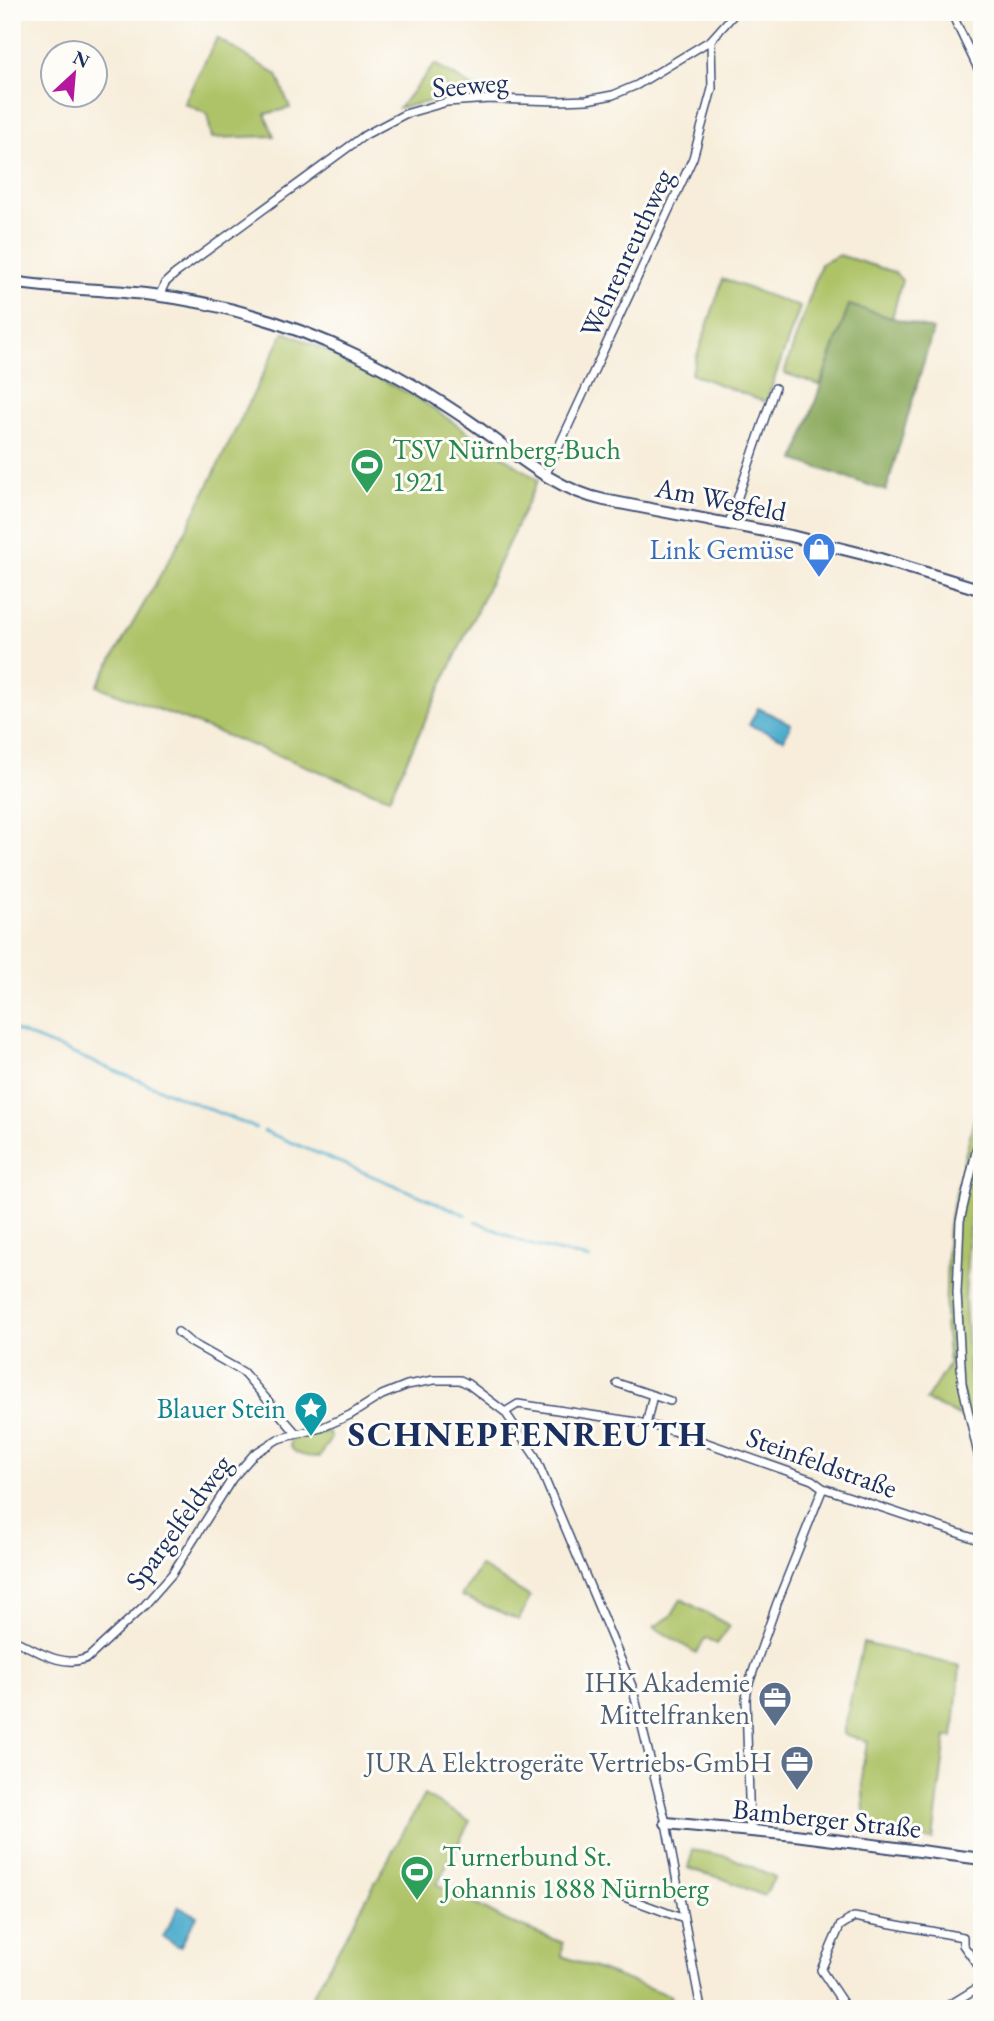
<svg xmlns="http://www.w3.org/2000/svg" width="994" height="2021" font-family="'EB Garamond',serif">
<rect width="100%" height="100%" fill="#fdfcf7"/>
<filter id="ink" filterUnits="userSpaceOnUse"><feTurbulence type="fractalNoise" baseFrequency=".0143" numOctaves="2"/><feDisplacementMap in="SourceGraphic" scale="14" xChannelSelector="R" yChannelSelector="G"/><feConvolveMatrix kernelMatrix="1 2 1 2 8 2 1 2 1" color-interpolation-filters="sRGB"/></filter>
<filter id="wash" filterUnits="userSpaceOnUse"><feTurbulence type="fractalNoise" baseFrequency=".00686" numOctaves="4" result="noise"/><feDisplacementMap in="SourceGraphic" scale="28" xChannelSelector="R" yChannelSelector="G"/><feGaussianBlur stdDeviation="1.57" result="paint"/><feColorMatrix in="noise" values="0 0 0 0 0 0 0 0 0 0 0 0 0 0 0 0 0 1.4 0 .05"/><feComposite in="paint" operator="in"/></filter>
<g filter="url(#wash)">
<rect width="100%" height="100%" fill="#f7edda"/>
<path fill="#aec368" stroke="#647963" stroke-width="2" d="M217,38L277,75L290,108L265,114L274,136L212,138L207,114L184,103Z
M435,64L479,91L399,108Z
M839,255L894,272L902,280L892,318L849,305L820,385L784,373L821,264Z
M723,279L800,307L766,402L691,374Z
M284,332L326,350L419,399L538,480L389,798L97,686L185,532Z
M982,1087V1172L969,1227L965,1300L969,1369L978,1425L926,1400L949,1364L945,1322L948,1226Z
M328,1431L331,1438L320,1457C309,1457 290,1456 290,1442L295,1438Z
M480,1566L530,1597L519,1620L461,1596Z
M681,1599L730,1626L717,1644L706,1638L696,1653L654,1627L671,1616Z
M863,1643L960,1666L953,1737H946L933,1840L865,1833L862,1768L868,1741L843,1734Z
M424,1795L470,1821L437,1884L507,1921L563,1943L562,1956L671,1996L666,2009H305Z
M693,1850L730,1857L775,1877L764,1896L724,1879L688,1868Z"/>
<path fill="#8aa95c" stroke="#526c5d" stroke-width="2" d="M849,305L933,330L886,491L795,460Z"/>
<path fill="#4eadcd" stroke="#346e96" stroke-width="2" d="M758,708L791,724L784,739L749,725Z
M179,1906L197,1916L180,1947L163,1937Z"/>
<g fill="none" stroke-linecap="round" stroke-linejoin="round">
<path stroke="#4eadcd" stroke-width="2.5" d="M12,1029L256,1128
M264,1131L466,1215
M475,1221L527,1244L590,1259"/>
</g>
</g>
<g filter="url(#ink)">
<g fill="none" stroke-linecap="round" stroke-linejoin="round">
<defs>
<path id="street" d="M951,12L982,77
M159,296L165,283L175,274L365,135L405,114L447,102L490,99L559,101L587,100L613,95L637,85L711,40L736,12
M545,476L693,158L712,89L711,40
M729,523L775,388
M982,1126L960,1221L957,1293L962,1383L982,1472
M178,1332L190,1342L243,1372L296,1433
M617,1383L670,1401
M505,1412L518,1404L637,1422L673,1431L787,1471L812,1480L823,1488L982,1541
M646,1425L653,1395
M12,1639C36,1650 64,1670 89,1657L144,1606L172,1574L232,1479L254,1454L278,1439L321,1428L350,1415L382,1395L407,1385L434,1380H460L468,1384L505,1412L535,1456L632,1686L666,1823L701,2009
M750,1831L746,1699L748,1686L777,1603L823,1488
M605,1890L684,1919
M847,2009L821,1970L840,1926L854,1917L963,1937V1945L982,1971
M943,2009L982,1985"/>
<path id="secondary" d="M12,282C56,289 101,289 145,294C220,302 290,323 358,356C398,375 436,398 472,423C515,453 553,489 604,500L791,536L867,555L982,590
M666,1823L795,1835L982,1859"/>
</defs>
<use href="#street" stroke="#3c4c71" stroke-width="10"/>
<use href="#secondary" stroke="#3c4c71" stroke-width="14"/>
<use href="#street" stroke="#fff" stroke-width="7"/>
<use href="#secondary" stroke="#fff" stroke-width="10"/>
</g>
</g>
<defs>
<symbol id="stadium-pin" viewBox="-11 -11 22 30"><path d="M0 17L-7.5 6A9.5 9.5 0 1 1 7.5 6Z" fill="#2e9e5b" stroke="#fdfcf7"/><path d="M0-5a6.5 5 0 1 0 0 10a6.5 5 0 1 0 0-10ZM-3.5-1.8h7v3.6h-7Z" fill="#fff"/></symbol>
<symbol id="shop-pin" viewBox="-11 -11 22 30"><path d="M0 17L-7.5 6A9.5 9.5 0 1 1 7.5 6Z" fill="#3f7fe0" stroke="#fdfcf7"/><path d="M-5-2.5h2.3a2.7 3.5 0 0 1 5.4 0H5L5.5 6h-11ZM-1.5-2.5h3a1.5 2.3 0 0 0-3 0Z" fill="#fff"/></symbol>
<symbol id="sight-pin" viewBox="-11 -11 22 30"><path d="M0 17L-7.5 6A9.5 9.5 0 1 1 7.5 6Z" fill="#0f9aa8" stroke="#fdfcf7"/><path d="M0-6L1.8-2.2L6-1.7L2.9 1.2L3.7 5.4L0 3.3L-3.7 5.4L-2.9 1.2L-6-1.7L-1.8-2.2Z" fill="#fff"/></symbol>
<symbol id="office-pin" viewBox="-11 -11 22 30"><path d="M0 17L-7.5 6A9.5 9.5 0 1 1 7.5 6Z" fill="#5c6f8a" stroke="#fdfcf7"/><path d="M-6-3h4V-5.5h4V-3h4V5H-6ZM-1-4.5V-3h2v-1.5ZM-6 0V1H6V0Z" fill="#fff"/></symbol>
</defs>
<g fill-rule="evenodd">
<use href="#stadium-pin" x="348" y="446" width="38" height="52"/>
<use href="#shop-pin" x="800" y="530" width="38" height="52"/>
<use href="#sight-pin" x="292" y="1389" width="38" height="52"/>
<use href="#office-pin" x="756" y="1679" width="38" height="52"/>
<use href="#office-pin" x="778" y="1743" width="38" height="52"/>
<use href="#stadium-pin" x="398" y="1853" width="38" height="52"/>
</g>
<g text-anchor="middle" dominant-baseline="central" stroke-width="6" stroke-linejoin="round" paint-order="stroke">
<g font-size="28" fill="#1b2f5e" stroke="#fdfcf7">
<text transform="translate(470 84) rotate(-5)">Seeweg</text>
<text transform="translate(626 253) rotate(-65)">Wehrenreuthweg</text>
<text transform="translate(721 499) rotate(11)">Am Wegfeld</text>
<text transform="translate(822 1462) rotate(20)">Steinfeldstraße</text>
<text transform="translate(178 1522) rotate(-54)">Spargelfeldweg</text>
<text transform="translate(827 1818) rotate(6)">Bamberger Straße</text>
</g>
<g font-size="28" fill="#27864d" stroke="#fdfcf7" text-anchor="start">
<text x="392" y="449">TSV Nürnberg-Buch<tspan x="392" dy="32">1921</tspan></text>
<text x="442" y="1856">Turnerbund St.<tspan x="442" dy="32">Johannis 1888 Nürnberg</tspan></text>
</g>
<g font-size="28" fill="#366cbe" stroke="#fdfcf7" text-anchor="end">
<text x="794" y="549">Link Gemüse</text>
</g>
<g font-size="28" fill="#0d838f" stroke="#fdfcf7" text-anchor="end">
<text x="286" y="1408">Blauer Stein</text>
</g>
<g font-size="28" fill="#4e5e75" stroke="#fdfcf7" text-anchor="end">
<text x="750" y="1682">IHK Akademie<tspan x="750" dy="32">Mittelfranken</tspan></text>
<text x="772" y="1762">JURA Elektrogeräte Vertriebs-GmbH</text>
</g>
<g font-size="35" font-weight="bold" letter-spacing="2" fill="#1b2f5e" stroke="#fdfcf7">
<text x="528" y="1433">SCHNEPFENREUTH</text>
</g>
</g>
<rect width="994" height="2021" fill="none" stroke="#fdfcf7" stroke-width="42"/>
<g transform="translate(74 74) rotate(26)"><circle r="33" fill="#fdfcf7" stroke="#a3aaba" stroke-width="2"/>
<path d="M0-5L12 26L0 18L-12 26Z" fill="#b5179e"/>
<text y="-10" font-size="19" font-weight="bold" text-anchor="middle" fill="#1b2f5e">N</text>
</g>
</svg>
